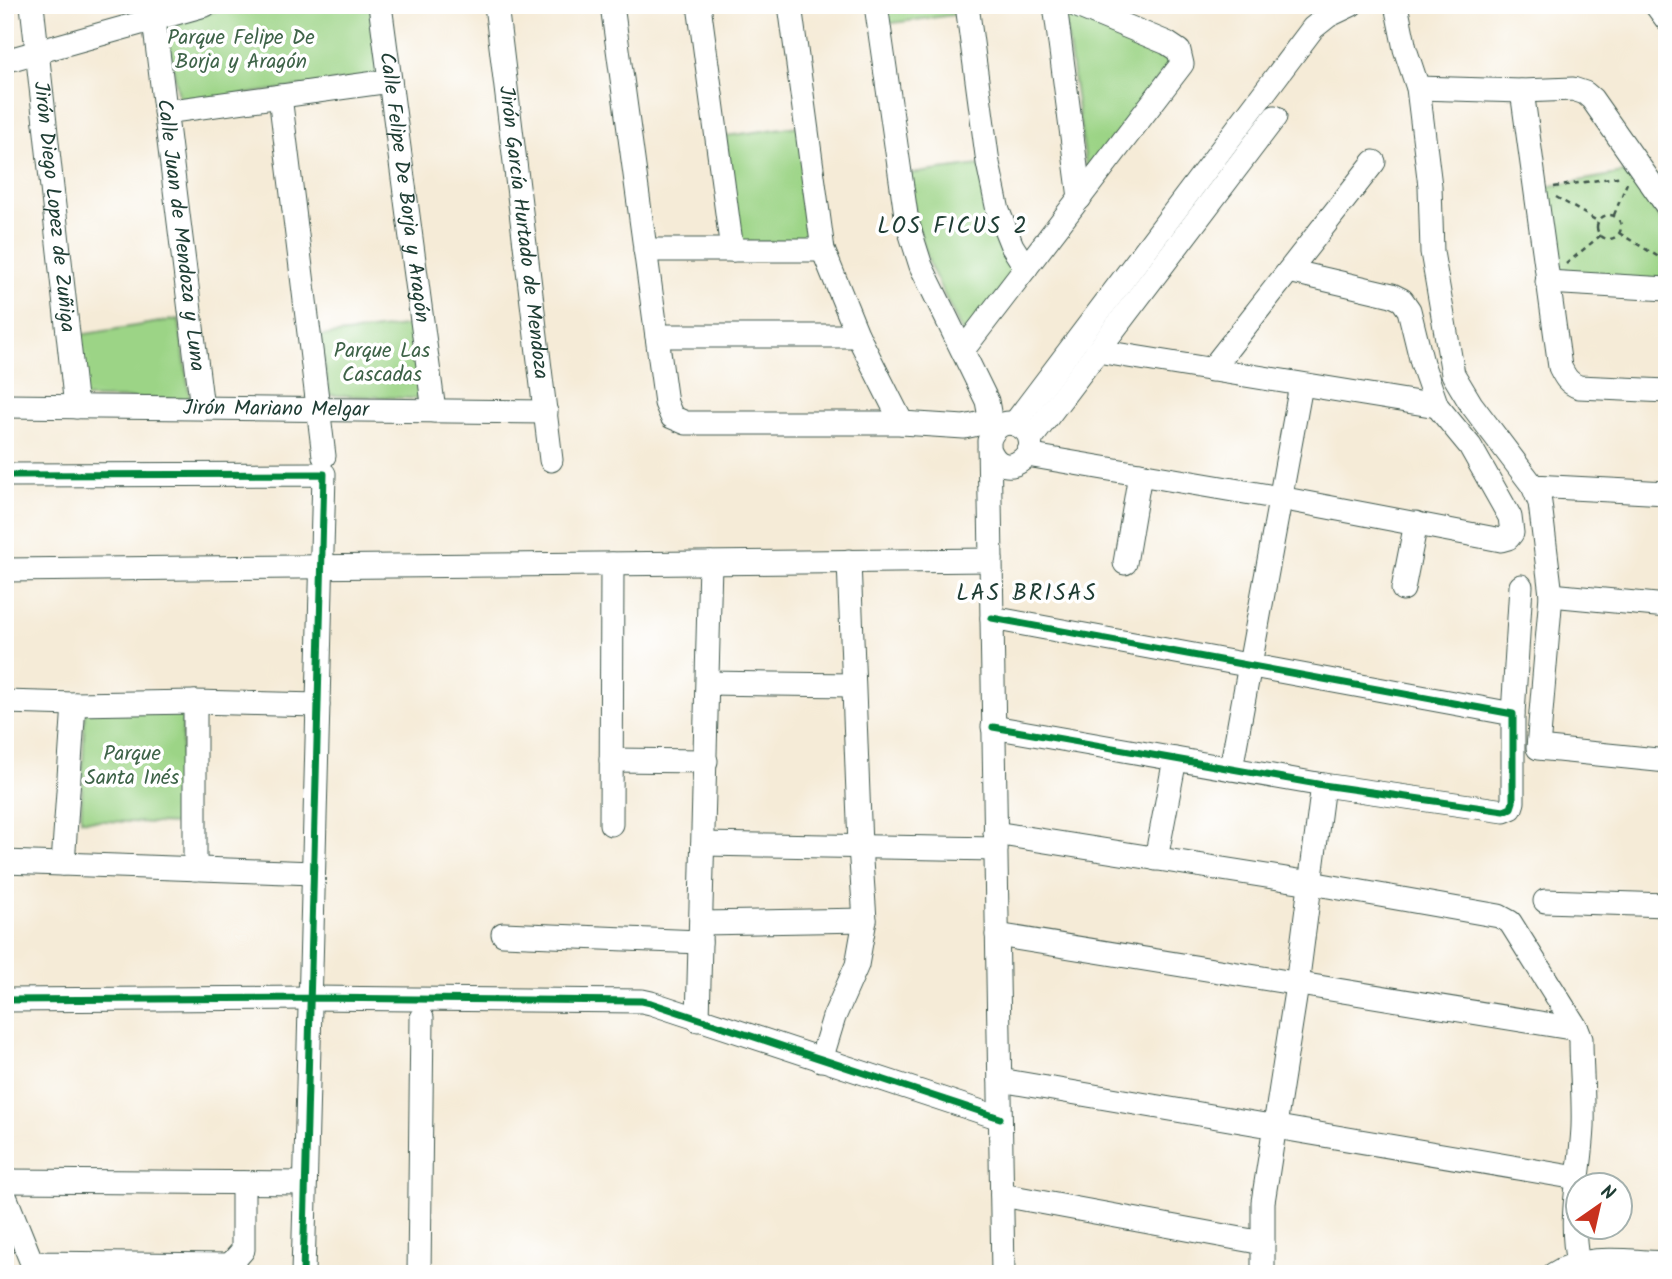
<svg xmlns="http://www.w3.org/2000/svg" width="1672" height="1279" font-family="Kalam,sans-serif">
<rect width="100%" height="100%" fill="#fff"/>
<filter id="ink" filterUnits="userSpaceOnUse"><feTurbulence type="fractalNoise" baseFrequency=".0143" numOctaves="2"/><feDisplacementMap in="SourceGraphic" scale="14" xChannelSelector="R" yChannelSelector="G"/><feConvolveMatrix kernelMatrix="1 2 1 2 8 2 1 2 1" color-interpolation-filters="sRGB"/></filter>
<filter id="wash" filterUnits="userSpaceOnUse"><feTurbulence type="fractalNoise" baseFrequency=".00686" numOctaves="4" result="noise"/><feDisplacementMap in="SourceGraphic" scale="28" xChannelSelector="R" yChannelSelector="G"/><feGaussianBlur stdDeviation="1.57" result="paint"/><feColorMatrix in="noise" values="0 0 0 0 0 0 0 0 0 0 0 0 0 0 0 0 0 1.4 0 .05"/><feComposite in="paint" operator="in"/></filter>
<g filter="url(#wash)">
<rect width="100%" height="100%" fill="#f5ebd7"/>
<path fill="#9cd486" stroke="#5e885d" stroke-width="2" d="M236,5H371L378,76L180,103L165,26Z
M883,5H960L961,14L886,24Z
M1064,12L1174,58L1087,173Z
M799,126L814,242L739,243L725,136Z
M979,165L1018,268L964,336L930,266L916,220L908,174Z
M1628,172L1667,229V283L1552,277L1540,188Z
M179,319L190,399L83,398L79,335Z
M412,325L423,399L329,395L320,336Z
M85,708L183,713L179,824L81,820Z"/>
</g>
<g filter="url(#ink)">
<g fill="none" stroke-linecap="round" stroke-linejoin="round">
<defs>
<g id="minor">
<path id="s1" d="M32,5L76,407"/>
<path id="s2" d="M380,5L434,411"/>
<path id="s3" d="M496,5L551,460"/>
<path d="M612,5L666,403L672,417L686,423H902L964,427L987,422"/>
<path d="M699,5L732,250"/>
<path d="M790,5L823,250L858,336L902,423"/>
<path d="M876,5L907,222L921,266L987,401L989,412L987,422"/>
<path d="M967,5L988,163L998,211L1012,246L1026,268"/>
<path d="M1055,5L1080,198"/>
<path d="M1396,5L1405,49L1418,88L1430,186L1432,252L1453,374L1471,404L1533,486L1667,493"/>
<path d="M1656,5L1667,20"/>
<path id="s4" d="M154,20L202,408"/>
<path d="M5,61L205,5"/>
<path d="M1418,88L1522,91L1573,89L1585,93L1592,99L1667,206"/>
<path d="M1522,91L1560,367C1565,377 1568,383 1579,387L1667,391"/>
<path d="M280,96L324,456"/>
<path d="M165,112L390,81"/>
<path d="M645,250H823"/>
<path d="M1547,282L1667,289"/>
<path d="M657,336H858"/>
<path d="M963,350L1182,64L1179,51L1167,43L1075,5"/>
<path d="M1097,351L1437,406"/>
<path d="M1211,370L1374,162"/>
<path id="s5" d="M5,406L546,412"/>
<path d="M1014,424L1313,28L1328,16L1351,5"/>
<path d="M1030,440L1275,117"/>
<path d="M989,448C1004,490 1053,444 1019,426C1005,418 993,428 989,441L1003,1274"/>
<path d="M1027,455L1280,498L1501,540L1508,538L1512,533L1510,517L1470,446L1437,406L1422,363L1409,310L1402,300L1392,295L1289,271"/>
<path d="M5,475L324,474L303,1274"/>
<path d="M1533,486L1540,503L1551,595L1538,748L1667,761"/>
<path d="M1125,563L1140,474"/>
<path d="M5,570L991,560"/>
<path d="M1403,589L1416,523"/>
<path d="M1551,595L1667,606"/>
<path d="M992,618L1513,714V802L1511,808L1504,811L1323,785L993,727"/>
<path d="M708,683L853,685"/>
<path d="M5,702L74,704L195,702L318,705"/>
<path d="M195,702V869"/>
<path d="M1513,714L1521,586"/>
<path d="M611,760L706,761"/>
<path d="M1231,769L1301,385"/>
<path d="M611,824L612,564"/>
<path d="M995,833L1311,883L1499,916L1510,922L1577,1029L1581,1039C1581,1068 1584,1098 1583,1127C1581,1173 1568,1216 1578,1263"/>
<path d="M703,844L996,849"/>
<path d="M1156,859L1175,759"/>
<path d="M5,862L313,873"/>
<path d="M63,864L74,704"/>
<path d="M1545,901L1667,905"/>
<path d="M702,923L865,920"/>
<path d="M503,934L700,942"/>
<path d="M997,935L1577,1029"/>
<path d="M5,1000L310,998L642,1001L651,1003L1000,1118"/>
<path d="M698,1020L710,563"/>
<path d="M821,1060L834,1017L857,965L865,920L860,846L849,561"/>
<path d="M1000,1080L1577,1178"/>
<path d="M5,1181L305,1183"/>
<path d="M1002,1195L1263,1243"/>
<path d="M5,1196L32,1263L230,1265"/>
<path d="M229,1274L230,1265L243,1250V1183"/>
<path d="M419,1274L422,1018"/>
<path d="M1263,1274V1202L1297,985L1323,785"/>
<path d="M1554,1274C1587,1253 1629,1262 1667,1263"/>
</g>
</defs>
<use href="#minor" stroke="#3f574c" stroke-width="25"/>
<path stroke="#3f574c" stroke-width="2.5" stroke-dasharray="5 5" stroke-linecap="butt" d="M1554,187L1623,176
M1556,197L1599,222
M1614,215L1627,183
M1597 227a12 12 0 1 1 24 0a12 12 0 1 1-24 0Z
M1619,233L1667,262
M1566,264L1601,235"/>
<use href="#minor" stroke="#fff" stroke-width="23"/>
<defs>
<path id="cycleway" d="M5,475L324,474L303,1274
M992,618L1513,714V802L1511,808L1504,811L1323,785L993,727
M5,1000L310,998L642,1001L651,1003L1000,1118"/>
</defs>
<use href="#cycleway" stroke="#fff" stroke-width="11"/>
<use href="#cycleway" stroke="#00873e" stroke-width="7"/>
</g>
</g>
<g text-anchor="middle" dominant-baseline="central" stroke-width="7" stroke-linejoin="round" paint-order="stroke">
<g font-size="21" fill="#3e6348" stroke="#fff">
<text x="241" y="38">Parque Felipe De<tspan x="241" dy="24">Borja y Aragón</tspan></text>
<text x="382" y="351">Parque Las<tspan x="382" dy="24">Cascadas</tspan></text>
<text x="132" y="754">Parque<tspan x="132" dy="24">Santa Inés</tspan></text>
</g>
<g font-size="21" fill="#1f3d34" stroke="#fff">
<text stroke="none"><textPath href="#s2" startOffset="184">Calle Felipe De Borja y Aragón</textPath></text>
<text stroke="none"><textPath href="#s1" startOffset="203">Jirón Diego Lopez de Zuñiga</textPath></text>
<text stroke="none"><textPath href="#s3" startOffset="229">Jirón García Hurtado de Mendoza</textPath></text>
<text stroke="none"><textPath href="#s4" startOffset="217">Calle Juan de Mendoza y Luna</textPath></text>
<text stroke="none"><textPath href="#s5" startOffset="271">Jirón Mariano Melgar</textPath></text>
</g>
<g font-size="23" letter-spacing="2" fill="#1f3d34" stroke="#fff">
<text x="953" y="227">LOS FICUS 2</text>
<text x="1027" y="594">LAS BRISAS</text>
</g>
</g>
<rect width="1672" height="1279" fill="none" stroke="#fff" stroke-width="28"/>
<g transform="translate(1599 1206) rotate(34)"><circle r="33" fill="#ffffff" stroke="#a5b1ae" stroke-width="2"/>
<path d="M0-5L12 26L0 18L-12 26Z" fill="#c8321e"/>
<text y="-10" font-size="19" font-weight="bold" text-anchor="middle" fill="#1f3d34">N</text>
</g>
</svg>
